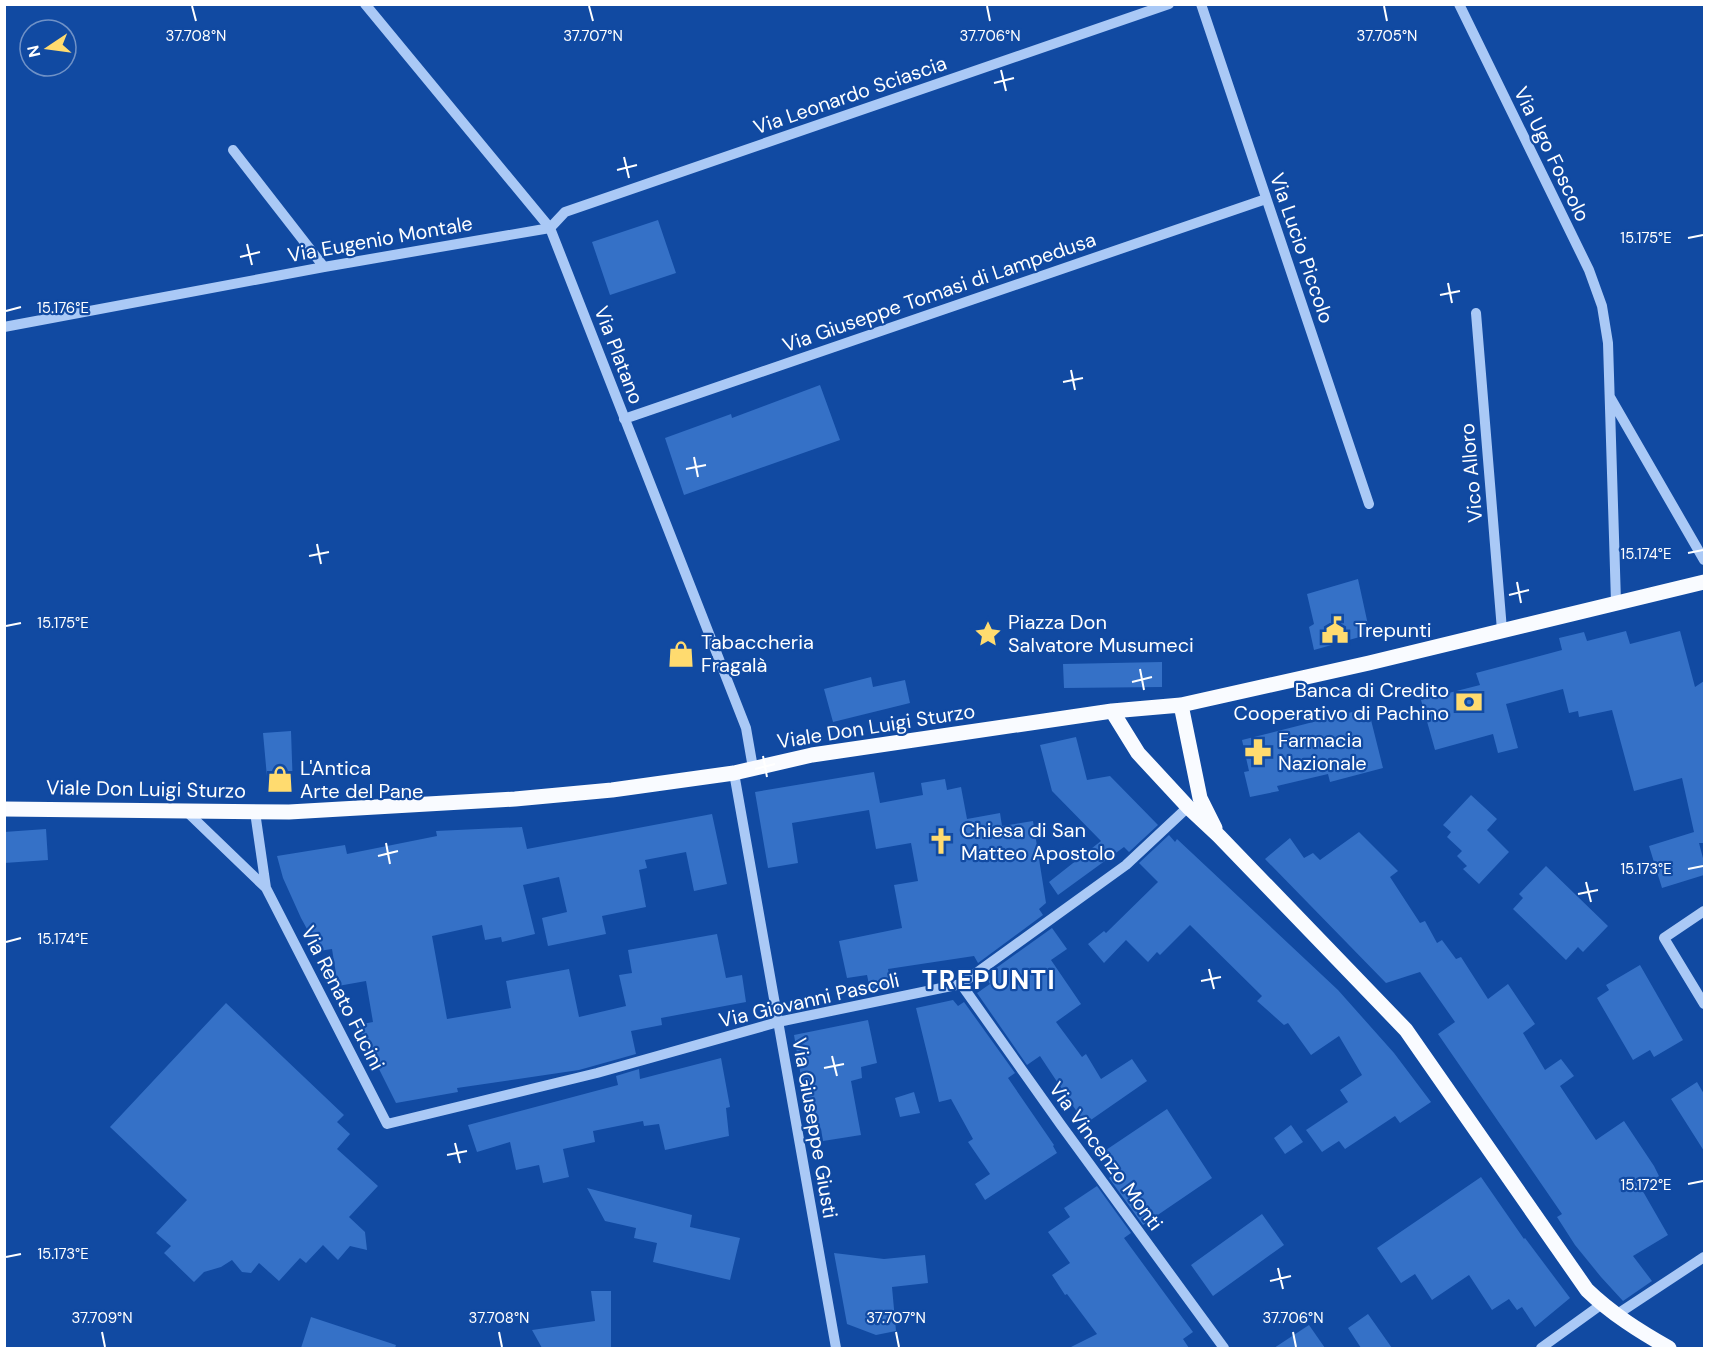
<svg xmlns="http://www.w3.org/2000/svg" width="1709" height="1353" font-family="'DM Sans',sans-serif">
<rect width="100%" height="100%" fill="#114aa2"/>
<path fill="#3571c7" d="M658,220L676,273L610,295L592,242Z
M820,385L840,440L684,495L665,438L731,414L732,418Z
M1358,579L1370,634L1314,650L1309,627L1314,624L1307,594Z
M1626,631L1630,644L1680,631L1695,687L1704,681V843H1699L1704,862V875L1662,888L1649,846L1694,832L1682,778L1634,791L1612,710L1579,717L1578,711L1569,713L1563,689L1506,704L1518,748L1498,753L1493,734L1435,750L1421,700L1480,685L1476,673L1562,650L1559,638L1584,632L1587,641Z
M1162,662V687L1064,688L1063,664Z
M871,677L873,687L905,680L910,703L833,722L824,689Z
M1368,708L1383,768L1330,782L1328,774L1277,786L1279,791L1250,797L1244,772L1249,771L1242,740Z
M291,731L293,789L268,788L263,733Z
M1076,737L1087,780L1110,776L1158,825L1129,852L1124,847L1058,895L1049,882L1101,841L1052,791L1040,745Z
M874,772L880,803L923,795L921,783L945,779L947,790L961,787L967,819L1000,813L1002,826L1033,821L1046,903L1039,909L1043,915L978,963L974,956L888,969L891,984L870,989L867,975L847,978L839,941L902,928L894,885L918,881L911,843L876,849L869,810L792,823L798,863L768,868L755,792Z
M1471,795L1497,819L1487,830L1509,852L1479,884L1463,869L1467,866L1457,856L1462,851L1447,837L1451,832L1443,825Z
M712,814L727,884L694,891L686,852L645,860L647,868L639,870L646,907L602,916L606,934L548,946L542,918L567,912L559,877L523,885L535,934L502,942L501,937L485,940L482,925L432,936L447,1019L511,1008L506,981L569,969L579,1017L626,1006L619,975L632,973L628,950L717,934L726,978L742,975L746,1002L661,1018L662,1025L631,1031L636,1054L579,1070L457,1088L458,1092L396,1103L357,1025L373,1022L366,981L338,986L332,949L319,951L301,918L283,878L277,856L345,845L347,854L437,836L436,831L522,827L527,849Z
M46,829L48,860L4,863V832Z
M1359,832L1398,871L1390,877L1420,923L1425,921L1437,943L1442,940L1456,959L1461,957L1488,999L1508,984L1535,1024L1523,1033L1545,1070L1561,1059L1574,1076L1560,1086L1596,1140L1624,1121L1654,1166L1659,1176L1641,1188L1668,1235L1633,1256L1652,1281L1623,1301L1601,1277L1575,1245L1557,1217L1562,1214L1438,1034L1455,1022L1420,972L1386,983L1265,859L1290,838L1304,858L1313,853L1320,860Z
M1169,835L1175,842L1177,839L1338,990L1394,1053L1431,1102L1400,1123L1395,1116L1345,1149L1339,1141L1322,1152L1306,1130L1348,1102L1340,1090L1362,1075L1339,1036L1311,1055L1288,1023L1284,1025L1257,1001L1262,996L1190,925L1160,955L1157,952L1148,962L1126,940L1104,963L1088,944L1104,931L1106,933L1158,882L1139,863Z
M1546,866L1608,926L1583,952L1578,947L1566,960L1513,909L1523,898L1519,894Z
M1052,928L1067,949L1051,960L1081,1004L1056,1022L1082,1057L1086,1054L1101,1079L1132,1059L1147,1081L1085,1124L1040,1056L1027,1065L977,993L990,984L985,976Z
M1640,965L1683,1040L1654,1057L1650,1050L1633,1060L1597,998L1609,990L1606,985Z
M953,1000L958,1006L964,1002L1015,1073L1008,1078L1054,1145L1053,1146L1057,1153L985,1200L975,1184L990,1174L968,1142L973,1139L951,1099L939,1102L916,1008Z
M226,1003L344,1115L337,1122L350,1134L337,1149L378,1186L349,1217L365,1232L367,1250L350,1246L338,1260L323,1245L306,1263L300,1258L279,1281L259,1263L251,1273L242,1272L232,1260L221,1267L204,1272L194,1282L164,1253L171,1246L156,1233L187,1200L110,1127Z
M868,1020L877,1063L861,1067L862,1078L851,1081L861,1135L823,1141L821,1129L810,1131L794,1035Z
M721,1058L730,1107L726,1108L729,1136L665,1150L659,1124L644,1126L643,1121L593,1131L595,1142L563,1149L569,1177L543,1183L539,1165L516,1170L510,1142L477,1152L468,1125L618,1085L616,1076L639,1069L640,1079Z
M1697,1082L1704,1094V1151L1671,1099Z
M914,1092L920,1113L900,1117L895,1098Z
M1167,1109L1212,1178L1143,1225L1109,1178L1117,1173L1103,1152Z
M1291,1125L1303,1142L1285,1154L1274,1138Z
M1481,1177L1524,1239L1525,1238L1570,1298L1535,1327L1522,1307L1517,1310L1509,1299L1492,1310L1469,1275L1432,1300L1415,1274L1401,1283L1377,1248Z
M1097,1186L1131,1233L1124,1238L1193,1332L1183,1339L1189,1348H1069L1097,1334L1067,1294L1065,1295L1052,1275L1070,1263L1048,1232L1070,1217L1064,1208Z
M587,1188L692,1215L690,1227L740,1238L730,1280L653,1262L657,1243L634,1238L636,1228L605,1221Z
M1262,1214L1284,1245L1213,1296L1191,1265Z
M834,1253L884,1259L925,1255L928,1283L892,1287L896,1331L876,1335L847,1324Z
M591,1291H611V1348H542L532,1330L595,1321Z
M1368,1314L1392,1348H1361L1348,1328Z
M311,1317L396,1345L395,1348H301Z
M1309,1325L1325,1348H1274Z"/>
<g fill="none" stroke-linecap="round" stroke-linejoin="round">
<path stroke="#aac9f6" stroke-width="10" d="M365,4L550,228L746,728L753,768
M1201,4L1369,504
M1459,4L1589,270L1602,306L1608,343L1616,602
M233,150L324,267
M1476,313L1502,630
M4,327L324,267L550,228L565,212L1169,4
M1610,397L1704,560
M624,419L1266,199
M734,773L836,1348
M185,810L266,888
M255,812L266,888L387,1124L597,1073L778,1022L961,984L1126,865L1188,807
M1704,911L1664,938L1704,1004
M961,984L1061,1125L1224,1348
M1616,1315L1704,1257
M1541,1348L1602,1304"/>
<path stroke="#f9fbff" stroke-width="15" d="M1181,705L1200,798L1215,828
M1112,711L1138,753L1188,807L1219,836L1406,1030L1587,1290C1612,1314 1639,1331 1669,1348
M4,809L289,812L515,799L612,790L734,773L812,755L1112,711L1181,705L1369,663L1704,582"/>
</g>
<path fill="none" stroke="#fff" stroke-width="2" d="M192,6L196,21M589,6L593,21M987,6L990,21M1384,6L1387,21M1001,70L1006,91M994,83L1014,78M624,157L629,178M617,170L637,165M1688,238L1703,235M247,244L252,265M240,257L260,252M1448,283L1452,303M1440,295L1460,291M6,311L21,307M1071,370L1075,390M1063,382L1083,378M694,457L698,477M686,469L706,465M317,544L321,564M1688,553L1703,550M309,556L329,552M1517,582L1521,603M1509,595L1529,590M6,626L21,623M1140,669L1144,690M1132,682L1152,677M763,756L767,777M755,769L775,764M386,843L390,864M378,856L398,851M1688,869L1703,866M1586,882L1591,902M1578,894L1598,890M6,942L21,938M1209,969L1214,989M1201,981L1221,977M832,1056L837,1076M824,1068L844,1064M455,1143L460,1163M447,1155L467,1151M1688,1184L1703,1181M6,1257L21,1254M1278,1268L1283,1289M1270,1281L1291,1276M102,1332L105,1347M499,1332L502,1347M896,1332L899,1347M1293,1332L1296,1347"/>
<defs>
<symbol id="civic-bare" viewBox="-9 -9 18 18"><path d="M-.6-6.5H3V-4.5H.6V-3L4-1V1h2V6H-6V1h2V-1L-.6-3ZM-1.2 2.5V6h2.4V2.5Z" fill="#ffdb6f" stroke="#114aa2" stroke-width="2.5" paint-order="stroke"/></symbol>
<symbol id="sight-bare" viewBox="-9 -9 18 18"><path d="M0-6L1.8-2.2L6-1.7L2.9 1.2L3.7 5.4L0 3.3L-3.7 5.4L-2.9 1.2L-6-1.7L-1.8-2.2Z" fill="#ffdb6f" stroke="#114aa2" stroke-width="2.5" paint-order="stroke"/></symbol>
<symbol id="shop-bare" viewBox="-9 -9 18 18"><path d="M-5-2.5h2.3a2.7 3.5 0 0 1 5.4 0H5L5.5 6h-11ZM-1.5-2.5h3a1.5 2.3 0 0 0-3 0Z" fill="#ffdb6f" stroke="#114aa2" stroke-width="2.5" paint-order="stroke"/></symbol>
<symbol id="bank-bare" viewBox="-9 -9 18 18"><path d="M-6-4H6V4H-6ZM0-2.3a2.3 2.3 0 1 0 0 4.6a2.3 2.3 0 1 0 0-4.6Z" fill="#ffdb6f" stroke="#114aa2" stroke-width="2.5" paint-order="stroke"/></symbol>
<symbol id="pharmacy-bare" viewBox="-9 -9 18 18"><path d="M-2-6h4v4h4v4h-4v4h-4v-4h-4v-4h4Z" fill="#ffdb6f" stroke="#114aa2" stroke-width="2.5" paint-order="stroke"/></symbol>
<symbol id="church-bare" viewBox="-9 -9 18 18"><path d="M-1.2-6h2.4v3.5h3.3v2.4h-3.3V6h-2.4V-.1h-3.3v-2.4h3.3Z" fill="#ffdb6f" stroke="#114aa2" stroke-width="2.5" paint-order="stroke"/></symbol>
</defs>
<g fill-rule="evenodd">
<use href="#civic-bare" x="1316" y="611" width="38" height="38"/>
<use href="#sight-bare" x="969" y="615" width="38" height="38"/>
<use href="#shop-bare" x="662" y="635" width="38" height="38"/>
<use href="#bank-bare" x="1450" y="683" width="38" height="38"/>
<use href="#pharmacy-bare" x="1239" y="733" width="38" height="38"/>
<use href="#shop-bare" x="261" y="760" width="38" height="38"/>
<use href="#church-bare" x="922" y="822" width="38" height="38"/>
</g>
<g text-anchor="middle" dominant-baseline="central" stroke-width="4.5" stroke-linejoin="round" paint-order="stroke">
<g font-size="20" fill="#fff" stroke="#114aa2">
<text transform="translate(850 95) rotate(-19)">Via Leonardo Sciascia</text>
<text transform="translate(1552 154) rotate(64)">Via Ugo Foscolo</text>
<text transform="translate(380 239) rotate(-10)">Via Eugenio Montale</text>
<text transform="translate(1302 248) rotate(71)">Via Lucio Piccolo</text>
<text transform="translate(939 292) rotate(-19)">Via Giuseppe Tomasi di Lampedusa</text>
<text transform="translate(619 355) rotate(69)">Via Platano</text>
<text transform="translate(1471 473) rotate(-95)">Vico Alloro</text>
<text transform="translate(876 726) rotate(-9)">Viale Don Luigi Sturzo</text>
<text transform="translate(146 789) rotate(1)">Viale Don Luigi Sturzo</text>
<text transform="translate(343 998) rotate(63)">Via Renato Fucini</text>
<text transform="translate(809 1000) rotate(-13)">Via Giovanni Pascoli</text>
<text transform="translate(815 1128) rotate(80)">Via Giuseppe Giusti</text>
<text transform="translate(1106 1156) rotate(54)">Via Vincenzo Monti</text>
</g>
<g font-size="20" fill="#fff" stroke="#114aa2" text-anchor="start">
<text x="1008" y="622">Piazza Don<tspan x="1008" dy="23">Salvatore Musumeci</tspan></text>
<text x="1355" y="630">Trepunti</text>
<text x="701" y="642">Tabaccheria<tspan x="701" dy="23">Fragalà</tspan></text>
<text x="1449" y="690" text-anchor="end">Banca di Credito<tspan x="1449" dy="23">Cooperativo di Pachino</tspan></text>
<text x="1278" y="740">Farmacia<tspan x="1278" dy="23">Nazionale</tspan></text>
<text x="300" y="768">L'Antica<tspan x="300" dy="23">Arte del Pane</tspan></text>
<text x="961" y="830">Chiesa di San<tspan x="961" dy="23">Matteo Apostolo</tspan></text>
</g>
<g font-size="26" font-weight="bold" letter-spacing="1.5" fill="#fff" stroke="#114aa2">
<text x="989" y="980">TREPUNTI</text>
</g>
</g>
<g font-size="15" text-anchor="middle" fill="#fff" stroke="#114aa2" stroke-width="4.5" stroke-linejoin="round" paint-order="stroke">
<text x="196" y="41">37.708°N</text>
<text x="593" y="41">37.707°N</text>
<text x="990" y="41">37.706°N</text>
<text x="1387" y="41">37.705°N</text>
<text x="1646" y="243">15.175°E</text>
<text x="63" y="313">15.176°E</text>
<text x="1646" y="559">15.174°E</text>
<text x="63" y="628">15.175°E</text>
<text x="1646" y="874">15.173°E</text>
<text x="63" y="944">15.174°E</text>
<text x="1646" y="1190">15.172°E</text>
<text x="63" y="1259">15.173°E</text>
<text x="102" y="1323">37.709°N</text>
<text x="499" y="1323">37.708°N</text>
<text x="896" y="1323">37.707°N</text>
<text x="1293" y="1323">37.706°N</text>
</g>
<rect width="1709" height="1353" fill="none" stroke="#ffffff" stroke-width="12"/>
<g transform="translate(48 48) rotate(257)"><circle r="28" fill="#114aa2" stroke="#7092c7" stroke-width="1.5"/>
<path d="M0-4.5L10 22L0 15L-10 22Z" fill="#ffdb6f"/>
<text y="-9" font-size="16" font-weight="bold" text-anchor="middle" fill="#ffffff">N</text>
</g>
</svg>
